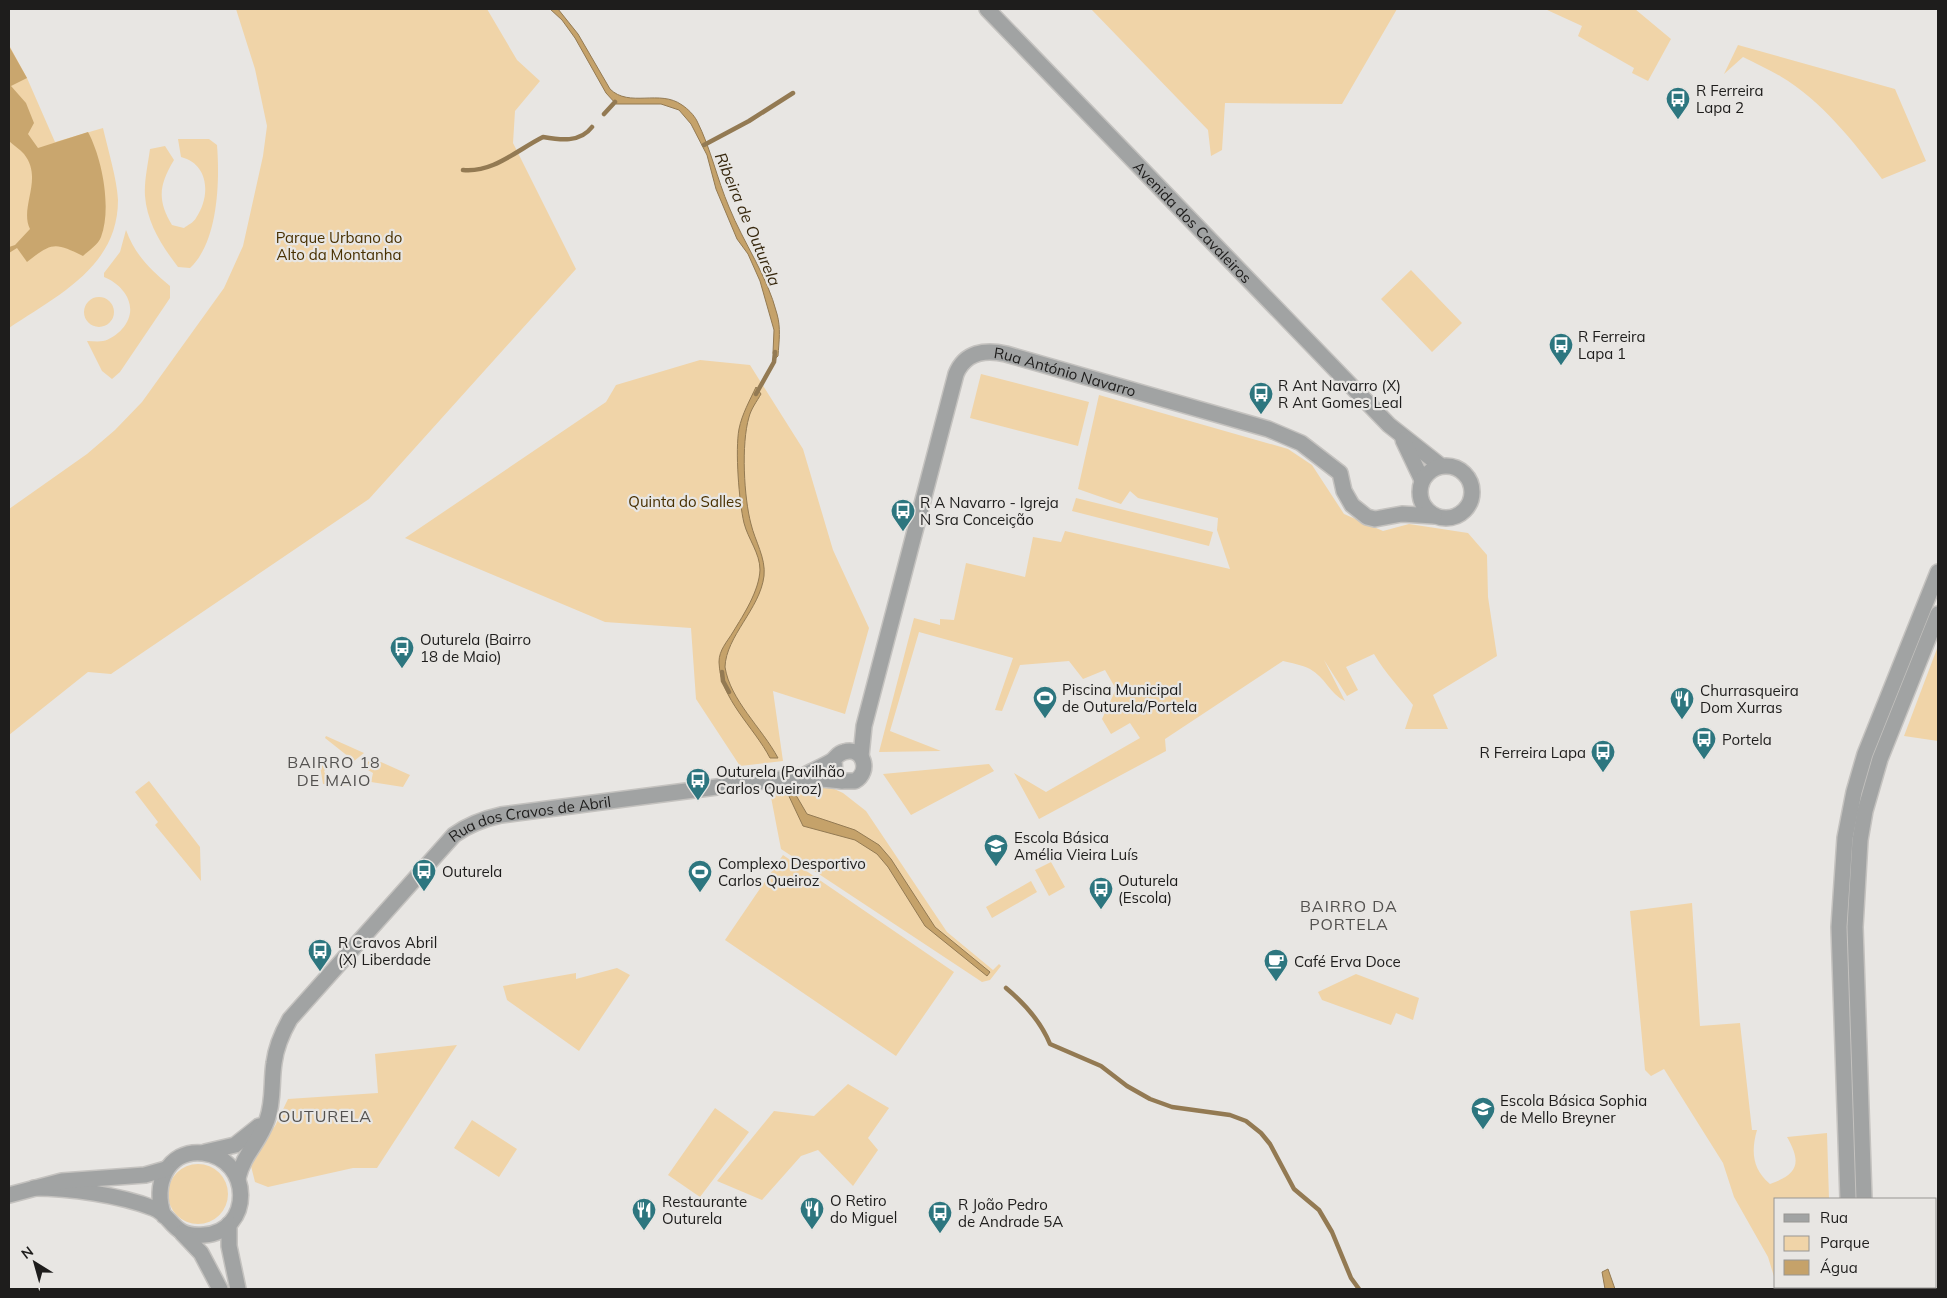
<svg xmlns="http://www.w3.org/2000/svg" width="1947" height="1298" font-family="Mulish,sans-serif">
<rect width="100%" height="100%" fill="#e8e6e3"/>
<path fill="#f0d4a8" d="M236,9H487L517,60L540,81L515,111L513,143L576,269L369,499L111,674L88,672L9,735V509L87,454L115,430L142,402L224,288L243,246L263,156L267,126L255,69Z
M1091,9H1397L1342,104L1225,103L1222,150L1211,156L1208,130Z
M1545,9H1635L1671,39L1648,81L1632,73L1634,68L1578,36L1582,26Z
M9,45L27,78L55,142L103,128C108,150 117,179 118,200C118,267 58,295 9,328Z
M1738,45L1895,89L1926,161L1882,179C1853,141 1822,101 1780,76C1768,69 1755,63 1743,57L1724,74Z
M178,139H209L217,145C220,182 218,242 190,268L178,267C162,246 147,223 145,196C144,181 148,164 150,149L165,146L174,160C159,185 157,200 172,225L184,228C188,225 194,222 196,218C211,196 209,164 181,157Z
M126,230C135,255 150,269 170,286V298L120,372L112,379L102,371L87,341C92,341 98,342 103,341C109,340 118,334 122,329C140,309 126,286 104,277V273L120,252Z
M1411,270L1462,323L1432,352L1381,299Z
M84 312a15 15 0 1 1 30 0a15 15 0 1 1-30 0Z
M700,360L750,365L803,449L833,550L869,628L845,714L773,691L783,761L740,766L696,699L691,628L605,622L405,538L606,402L616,385Z
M981,374L1089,402L1078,446L970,418Z
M1099,395L1288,449L1312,465L1344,514L1383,531L1409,524L1468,533L1487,555L1488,597L1497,656L1433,695L1448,729H1405L1413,705C1399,687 1386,674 1374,654L1346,667L1358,690L1347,696L1324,660L1345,701C1330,694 1325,677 1310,669C1302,665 1291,663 1283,661L1165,739L1166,751L1039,819L1014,773L1046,792L1140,738L1130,723L1111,734L1102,719L1116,689L1105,670L1083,679L1069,661L1020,665L1002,711L995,710L1013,658L919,632L890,731L941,751L879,752L914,618L940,625V619L954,620L966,563L1025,577L1033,537L1061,542L1065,531L1230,569L1217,530L1218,518L1138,498L1130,491L1121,504L1078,489Z
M1076,498L1213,532L1209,546L1072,511Z
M1938,646V741L1904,736Z
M326,736L364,753L354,761L325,738Z
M326,755L329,759L324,772L333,780H343L347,786L323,784L320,766Z
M372,758L410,775L403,787L371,782L373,773L363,767Z
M989,764L994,771L911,815L883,774Z
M149,781L200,847L201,881L155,825L158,822L135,792Z
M802,788H832L843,793L866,811L947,932L993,970L999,964L1001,966L990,980L982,982L781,849L770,792Z
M783,855L954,972L896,1056L725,940Z
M1051,862L1065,887L1049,896L1035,870Z
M1031,881L1037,892L992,918L986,907Z
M1692,903L1700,1026L1740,1023L1752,1130H1757C1751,1151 1752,1169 1770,1184C1798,1174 1802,1163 1787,1137L1827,1133L1829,1199H1776V1283L1768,1257L1734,1197L1723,1163L1664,1069L1651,1076L1645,1070L1630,911Z
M617,968L630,975L579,1051L507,1000L503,986L576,973V979Z
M1356,974L1419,998L1413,1020L1396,1013L1391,1025L1322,1000L1318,992Z
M457,1045L377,1168H353L268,1187L255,1182L251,1166L259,1147L275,1126L288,1099L378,1093L375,1054Z
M848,1084L889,1108L868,1138L878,1150L853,1186L818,1150L801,1156L762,1200L717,1181L774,1111L814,1116Z
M715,1108L749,1132L700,1197L668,1175Z
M472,1120L517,1149L499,1177L454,1148Z
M168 1194a30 30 0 1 1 60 0a30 30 0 1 1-60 0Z
M1777,1287H1831L1832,1289H1778Z"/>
<path fill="#c9a66e" d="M9,46L27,78L11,86L26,103L34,123L28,134L38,148L88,132C102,158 112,208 101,237C99,244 88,251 83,256C55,242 52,242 27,262L17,248L9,253V247L15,245L30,229C19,207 44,179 24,154C20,149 13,145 9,141Z"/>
<path fill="#c5a26a" stroke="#937a53" d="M550,9H558L578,34L610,89C629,108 660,89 682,105C688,109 694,115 697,121C711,149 717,179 729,207C744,244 767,275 777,314C781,328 779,341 778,356L775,359L773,353L774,330L760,281L748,254L737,239L716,189L707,155L691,124L679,110L661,104H616L606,93L575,38L562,20Z
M756,387L761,394C757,401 751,409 749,417C741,444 744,498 751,524C755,541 766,558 764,576C760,609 726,636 725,667C730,700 762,728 778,758H770C754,727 720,699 719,662C719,650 727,642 733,632C744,614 759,591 760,570C760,553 748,539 744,523C739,502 735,450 739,429C742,414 750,400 756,387Z
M786,790H793L807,814L855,830L879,845L891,859L935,927L990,972L987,976L925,926L888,867L877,854L855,840L803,826Z
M1608,1269L1615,1289H1605L1602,1272Z"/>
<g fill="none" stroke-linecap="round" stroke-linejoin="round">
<path stroke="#937a53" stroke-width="4.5" d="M604,114L615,102
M704,145L749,121L793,93
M463,170C493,173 517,150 543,137C560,140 580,143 592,127
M756,394L774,362L775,352
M722,672L723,681L729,692
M1006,988C1024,1003 1041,1022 1050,1044L1101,1066L1127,1086L1150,1099L1172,1107L1230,1115L1246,1121L1261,1133L1270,1144L1294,1189L1319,1210L1332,1232L1351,1278L1359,1289"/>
<defs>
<g id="tertiary">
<path id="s1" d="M987,9L1389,425L1441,466"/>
<path d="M1403,440L1422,480"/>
<circle cx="1446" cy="492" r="26"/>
<path id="s2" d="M861,756L864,726L956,374C965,352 985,349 1006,354L1268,429L1301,443L1340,473L1344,491L1352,505L1367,517L1375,519L1402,514L1434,516"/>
<path d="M803,776C812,771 822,767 832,761C836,758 838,753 844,752C864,746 871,772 855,781H842L835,774L834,760"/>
<path d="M205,1152L235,1145L259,1126"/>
<path id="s3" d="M238,1178C244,1153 259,1143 267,1120C274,1101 271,1082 274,1063C276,1047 282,1033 290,1019L454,835C469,824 483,819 501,815L771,780L802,777L842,781"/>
<path d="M34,1188C69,1188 120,1195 153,1208C174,1216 171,1238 204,1235C253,1232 253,1159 203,1153C167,1149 152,1186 164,1216"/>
<path d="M9,1195L62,1181L145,1175L166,1169"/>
<path d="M1848,1199L1839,927L1845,838L1854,792L1865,754L1938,572"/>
<path d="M1864,1199L1855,927L1860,840L1865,811L1880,759L1938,614"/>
<path d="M229,1224V1246L238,1289"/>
<path d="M182,1233L201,1253L220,1289"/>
<path d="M1868,1287V1289"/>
<path d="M1851,1289V1287"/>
</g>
</defs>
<use href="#tertiary" stroke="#c4c2bf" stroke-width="18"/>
<use href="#tertiary" stroke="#a1a3a3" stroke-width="15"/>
</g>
<defs>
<symbol id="bus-pin" viewBox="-11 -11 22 30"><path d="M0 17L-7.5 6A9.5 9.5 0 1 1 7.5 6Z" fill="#2d767f" stroke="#e8e6e3"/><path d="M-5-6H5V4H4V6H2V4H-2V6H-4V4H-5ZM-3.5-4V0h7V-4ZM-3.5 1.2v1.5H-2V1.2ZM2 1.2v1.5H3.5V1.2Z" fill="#fff"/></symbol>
<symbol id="stadium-pin" viewBox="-11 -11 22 30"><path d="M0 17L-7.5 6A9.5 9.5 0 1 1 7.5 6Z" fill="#2d767f" stroke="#e8e6e3"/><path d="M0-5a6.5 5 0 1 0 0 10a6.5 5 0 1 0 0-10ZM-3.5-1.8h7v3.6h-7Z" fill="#fff"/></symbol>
<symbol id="restaurant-pin" viewBox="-11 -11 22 30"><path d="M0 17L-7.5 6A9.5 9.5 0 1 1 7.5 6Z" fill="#2d767f" stroke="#e8e6e3"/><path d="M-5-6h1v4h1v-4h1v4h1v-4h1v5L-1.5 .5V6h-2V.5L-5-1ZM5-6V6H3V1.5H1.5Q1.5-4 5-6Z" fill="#fff"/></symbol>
<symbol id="school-pin" viewBox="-11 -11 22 30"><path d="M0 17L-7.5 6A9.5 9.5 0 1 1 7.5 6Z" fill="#2d767f" stroke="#e8e6e3"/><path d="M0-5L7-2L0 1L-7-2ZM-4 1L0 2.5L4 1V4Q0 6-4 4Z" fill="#fff"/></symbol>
<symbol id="cafe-pin" viewBox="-11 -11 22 30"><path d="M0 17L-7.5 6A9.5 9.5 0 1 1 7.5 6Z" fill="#2d767f" stroke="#e8e6e3"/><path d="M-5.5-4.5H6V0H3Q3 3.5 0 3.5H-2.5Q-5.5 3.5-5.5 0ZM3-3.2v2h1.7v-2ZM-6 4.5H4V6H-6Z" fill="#fff"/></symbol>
</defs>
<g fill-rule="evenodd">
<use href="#bus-pin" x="1664" y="85" width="28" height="38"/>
<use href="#bus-pin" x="1547" y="331" width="28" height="38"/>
<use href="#bus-pin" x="1247" y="380" width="28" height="38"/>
<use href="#bus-pin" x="889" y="497" width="28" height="38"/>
<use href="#bus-pin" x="388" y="634" width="28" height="38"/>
<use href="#stadium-pin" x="1031" y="684" width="28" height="38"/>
<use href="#restaurant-pin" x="1668" y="685" width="28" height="38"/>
<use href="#bus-pin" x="1690" y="725" width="28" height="38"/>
<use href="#bus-pin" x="1589" y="738" width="28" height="38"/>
<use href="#bus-pin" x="684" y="766" width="28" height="38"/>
<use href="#school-pin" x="982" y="832" width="28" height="38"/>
<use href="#bus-pin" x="410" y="857" width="28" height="38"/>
<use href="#stadium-pin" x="686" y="858" width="28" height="38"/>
<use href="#bus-pin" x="1087" y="875" width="28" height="38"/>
<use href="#bus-pin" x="306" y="937" width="28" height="38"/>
<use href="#cafe-pin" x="1262" y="947" width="28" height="38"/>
<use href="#school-pin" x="1469" y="1095" width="28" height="38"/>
<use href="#restaurant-pin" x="798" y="1195" width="28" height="38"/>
<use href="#restaurant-pin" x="630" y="1196" width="28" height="38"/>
<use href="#bus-pin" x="926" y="1199" width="28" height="38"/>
</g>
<g text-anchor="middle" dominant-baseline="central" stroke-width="4.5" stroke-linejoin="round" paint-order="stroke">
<g font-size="15" fill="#1e1d1c" stroke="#e8e6e3" text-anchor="start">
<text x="1696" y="90">R Ferreira<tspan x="1696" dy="17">Lapa 2</tspan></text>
<text x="1578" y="336">R Ferreira<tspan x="1578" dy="17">Lapa 1</tspan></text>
<text x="1278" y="385">R Ant Navarro (X)<tspan x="1278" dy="17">R Ant Gomes Leal</tspan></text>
<text x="920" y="502">R A Navarro - Igreja<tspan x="920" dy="17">N Sra Conceição</tspan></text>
<text x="420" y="639">Outurela (Bairro<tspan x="420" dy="17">18 de Maio)</tspan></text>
<text x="1062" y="689">Piscina Municipal<tspan x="1062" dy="17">de Outurela/Portela</tspan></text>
<text x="1700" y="690">Churrasqueira<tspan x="1700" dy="17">Dom Xurras</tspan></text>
<text x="1722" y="739">Portela</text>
<text x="1586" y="752" text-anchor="end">R Ferreira Lapa</text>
<text x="716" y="771">Outurela (Pavilhão<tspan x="716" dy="17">Carlos Queiroz)</tspan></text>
<text x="1014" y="837">Escola Básica<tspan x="1014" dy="17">Amélia Vieira Luís</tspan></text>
<text x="718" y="863">Complexo Desportivo<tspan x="718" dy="17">Carlos Queiroz</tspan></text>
<text x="442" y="871">Outurela</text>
<text x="1118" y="880">Outurela<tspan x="1118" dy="17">(Escola)</tspan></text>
<text x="338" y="942">R Cravos Abril<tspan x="338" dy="17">(X) Liberdade</tspan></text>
<text x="1294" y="961">Café Erva Doce</text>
<text x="1500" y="1100">Escola Básica Sophia<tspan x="1500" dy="17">de Mello Breyner</tspan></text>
<text x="830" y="1200">O Retiro<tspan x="830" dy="17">do Miguel</tspan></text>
<text x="662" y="1201">Restaurante<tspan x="662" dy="17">Outurela</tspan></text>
<text x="958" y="1204">R João Pedro<tspan x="958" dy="17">de Andrade 5A</tspan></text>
</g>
<g font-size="15" fill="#1e1d1c" stroke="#e8e6e3">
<text stroke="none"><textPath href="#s1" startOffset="296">Avenida dos Cavaleiros</textPath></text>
<text stroke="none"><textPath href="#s2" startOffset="515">Rua António Navarro</textPath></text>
<text stroke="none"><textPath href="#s3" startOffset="495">Rua dos Cravos de Abril</textPath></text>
</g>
<g font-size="15" fill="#483000" stroke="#e8e6e3">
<text x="339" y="237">Parque Urbano do<tspan x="339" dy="17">Alto da Montanha</tspan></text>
<text x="685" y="501">Quinta do Salles</text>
</g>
<g font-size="16" font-style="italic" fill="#36270d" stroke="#e8e6e3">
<text transform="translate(748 219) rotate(67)">Ribeira de Outurela</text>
</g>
<g font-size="16" letter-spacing="1" fill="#53514f" stroke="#e8e6e3">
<text x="334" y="762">BAIRRO 18<tspan x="334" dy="18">DE MAIO</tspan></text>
<text x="1349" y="906">BAIRRO DA<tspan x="1349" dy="18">PORTELA</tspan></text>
<text x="325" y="1116">OUTURELA</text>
</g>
</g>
<rect width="1947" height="1298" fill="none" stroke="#1e1d1c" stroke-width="20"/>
<rect x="1774" y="1198" width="162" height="90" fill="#e8e6e3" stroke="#979693"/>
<rect x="1784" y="1214" width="25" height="8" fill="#a1a3a3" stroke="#979693"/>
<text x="1820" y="1223" font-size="15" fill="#1e1d1c">Rua</text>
<rect x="1784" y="1236" width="25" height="15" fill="#f0d4a8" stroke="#979693"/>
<text x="1820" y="1248" font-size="15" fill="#1e1d1c">Parque</text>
<rect x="1784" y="1260" width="25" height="15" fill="#c5a26a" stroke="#979693"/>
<text x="1820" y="1273" font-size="15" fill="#1e1d1c">Água</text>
<g transform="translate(35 1263) rotate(323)" stroke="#e8e6e3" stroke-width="4" paint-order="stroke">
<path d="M0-4L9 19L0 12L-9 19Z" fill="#1e1d1c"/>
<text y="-8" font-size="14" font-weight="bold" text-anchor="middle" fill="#1e1d1c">N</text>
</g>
</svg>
